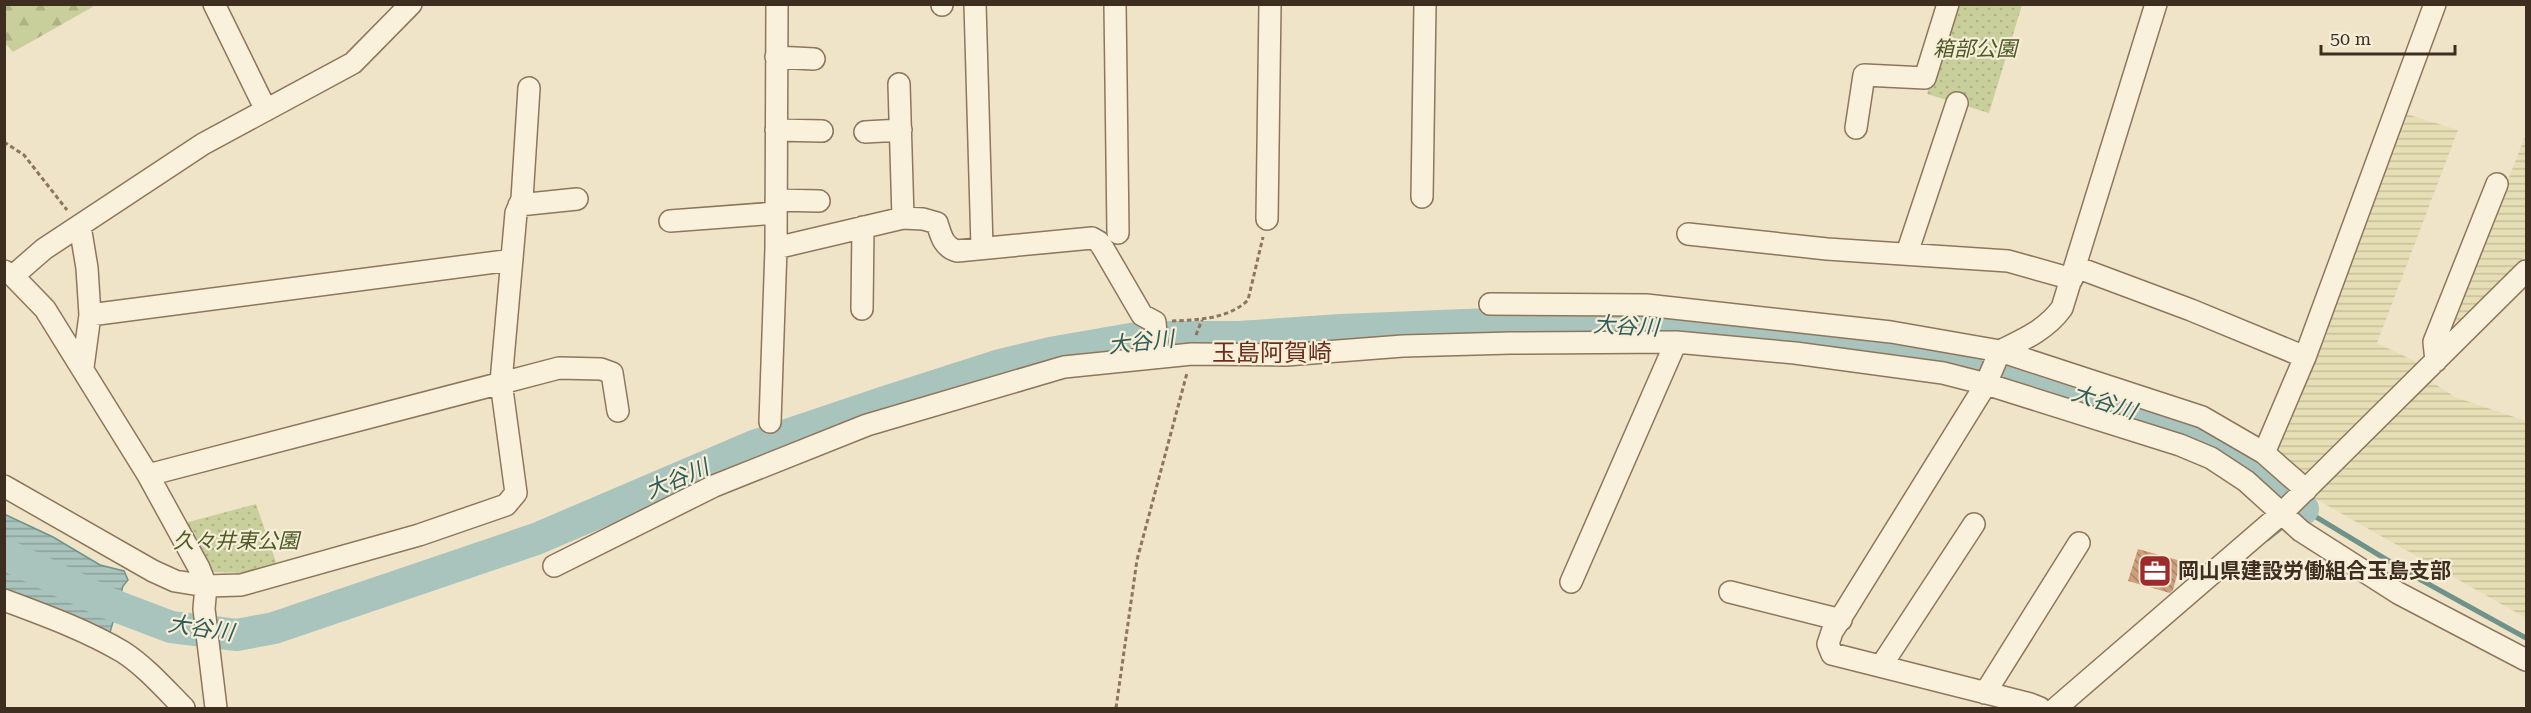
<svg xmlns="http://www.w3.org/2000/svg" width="2531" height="713" font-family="'Roboto Serif','Noto Sans JP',serif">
<defs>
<pattern id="farmland-rules" width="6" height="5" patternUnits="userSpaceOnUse" patternTransform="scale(1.5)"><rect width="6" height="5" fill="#e6deb5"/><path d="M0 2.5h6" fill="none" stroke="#c6bf9b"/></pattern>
<pattern id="forest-firs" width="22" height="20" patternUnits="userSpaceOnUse" patternTransform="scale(1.5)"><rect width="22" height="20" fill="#c9cf9b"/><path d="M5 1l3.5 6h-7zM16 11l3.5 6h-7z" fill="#aeb285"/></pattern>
<pattern id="park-dots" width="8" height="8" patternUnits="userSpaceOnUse" patternTransform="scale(1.5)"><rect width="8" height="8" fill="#c9cf9b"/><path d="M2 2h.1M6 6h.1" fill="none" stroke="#aeb285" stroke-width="1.8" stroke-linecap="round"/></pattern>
<pattern id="water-rules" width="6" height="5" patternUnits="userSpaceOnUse" patternTransform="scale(1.5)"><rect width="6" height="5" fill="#a9c4bc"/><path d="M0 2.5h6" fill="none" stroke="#8ba098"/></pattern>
<pattern id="building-back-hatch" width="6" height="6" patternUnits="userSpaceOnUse" patternTransform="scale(1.5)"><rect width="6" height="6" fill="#cf9f7d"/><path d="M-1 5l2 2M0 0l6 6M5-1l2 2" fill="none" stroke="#a98266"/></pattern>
</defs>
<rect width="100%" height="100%" fill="#f0e4c8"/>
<path fill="url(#farmland-rules)" d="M2400,112L2458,130L2377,343L2423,365L2310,479L2272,451Z
M2526,134V255L2486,295L2490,300L2444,343Z
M2429,380L2455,397L2526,421V618L2314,498Z"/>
<path fill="url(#forest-firs)" d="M4,5L5,4L96,5L13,52L5,43Z"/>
<path fill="url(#park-dots)" d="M1954,5H2022L1989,113L1927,94Z
M256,504L278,568L252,573L211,572L181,524Z"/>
<path fill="url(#water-rules)" stroke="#6f938a" stroke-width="1.5" d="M4,514L53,537L100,565L124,571L128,580L123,586L109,636L5,592Z"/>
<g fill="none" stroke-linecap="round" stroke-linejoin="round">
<path stroke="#6f938a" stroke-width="5" d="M2293,518L2303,509L2412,575L2526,638
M2267,539L2286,524"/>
<path stroke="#a9c4bc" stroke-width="32" d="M4,554L105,602L171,627L237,635L274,628L536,539L754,446L885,402L1000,365L1050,353L1142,337H1239L1341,330L1538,322L1744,332L1905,350L1995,367L2197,432L2251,464L2303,509"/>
</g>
<path fill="url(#building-back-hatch)" d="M2138,549L2181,561L2173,590L2170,593L2128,581Z"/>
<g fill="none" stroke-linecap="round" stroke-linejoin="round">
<defs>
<path id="minor" d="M214,4L266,110
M777,4L776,248L903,218L923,219L937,223C941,235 943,247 957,251L1092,238L1099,242L1103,248L1142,315L1155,322L1158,357
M942,4V5
M975,4L982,247
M1115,4L1118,233
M776,57L814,59
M899,84L903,218
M1856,128L1864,75L1925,78L1948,4
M776,130L822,131
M865,132L901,130
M1422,197L1425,4
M776,200L819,201
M519,205L577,199
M1267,219L1270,4
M670,221L776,213
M80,226L87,268L90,315
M1688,234L1827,249L2008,261L2072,279
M1907,253L1957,103
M2076,267L2191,310L2305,357
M4,271L13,276L45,309L148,475L199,568L206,586L204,609L216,708
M13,276L44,249L203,144L353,63L411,4
M1490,304L1646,305L1891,332L2000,351L2202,417L2264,453
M862,309L863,227
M2436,361L2434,342L2497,184
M83,367L90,315L512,260
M770,422L776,248
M148,475L559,368L601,369L612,373L618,411
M4,486L153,571L175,581L206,586L241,585L419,535L506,505L516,493L501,382L516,213L522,199L529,88
M2306,490L2264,453L2305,357L2435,4
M554,566L714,486L867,425L1064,367L1192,354L1286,355L1403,346L1511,343L1676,342L1795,353L1943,373L1986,384L2180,445L2211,458L2246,481L2301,531L2398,593L2526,660
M1571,582L1676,342
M1730,592L1841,620
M4,600C44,615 86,630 123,652C146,667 165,689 184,708
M1881,666L1974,524
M1985,693L2079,543
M2040,708L2030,704L1832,654L1828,644L1832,632L1986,384L2000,351C2023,340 2046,330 2062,308L2156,4
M2056,708L2282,513L2526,271"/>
</defs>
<use href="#minor" stroke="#8d765c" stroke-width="24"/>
<path stroke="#8d765c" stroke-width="3" stroke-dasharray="4.5 3" stroke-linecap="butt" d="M4,142L24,155L67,210
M1172,321C1197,320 1229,319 1248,300L1263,237
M1196,335L1202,320
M1116,708L1137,560L1187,373"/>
<use href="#minor" stroke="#faf1dc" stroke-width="21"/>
</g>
<defs>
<symbol id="office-square" viewBox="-11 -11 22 22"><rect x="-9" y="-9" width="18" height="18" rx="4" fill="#9e2a2b" stroke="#f7eed8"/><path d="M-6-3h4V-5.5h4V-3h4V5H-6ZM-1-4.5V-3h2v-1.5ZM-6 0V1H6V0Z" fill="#fff"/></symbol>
</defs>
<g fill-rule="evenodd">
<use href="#office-square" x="2136" y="552" width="38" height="38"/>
</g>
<g text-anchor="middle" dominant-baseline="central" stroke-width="4.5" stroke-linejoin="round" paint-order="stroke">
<g font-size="21" font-style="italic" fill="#4d5a26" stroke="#f7eed8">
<text x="1975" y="49">箱部公園</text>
<text x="236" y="541">久々井東公園</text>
</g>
<g font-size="21" font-weight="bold" fill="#3d2e20" stroke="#f7eed8" text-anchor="start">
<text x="2178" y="571">岡山県建設労働組合玉島支部</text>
</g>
<g font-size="22" font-style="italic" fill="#2f5d5a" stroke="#f7eed8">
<text transform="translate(1626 326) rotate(3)">大谷川</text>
<text transform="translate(1141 342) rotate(-6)">大谷川</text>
<text transform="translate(2104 402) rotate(18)">大谷川</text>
<text transform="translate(677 479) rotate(-23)">大谷川</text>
<text transform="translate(201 628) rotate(8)">大谷川</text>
</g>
<g font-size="24" fill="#6b2e1e" stroke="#f7eed8">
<text x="1272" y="353">玉島阿賀崎</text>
</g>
</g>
<rect width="2531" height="713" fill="none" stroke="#3d2e20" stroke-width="12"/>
<path d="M2321 45v9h134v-9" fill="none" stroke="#3d2e20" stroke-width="3"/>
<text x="2330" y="45" font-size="18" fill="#3d2e20" stroke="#f7eed8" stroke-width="4.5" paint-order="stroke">50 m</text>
</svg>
